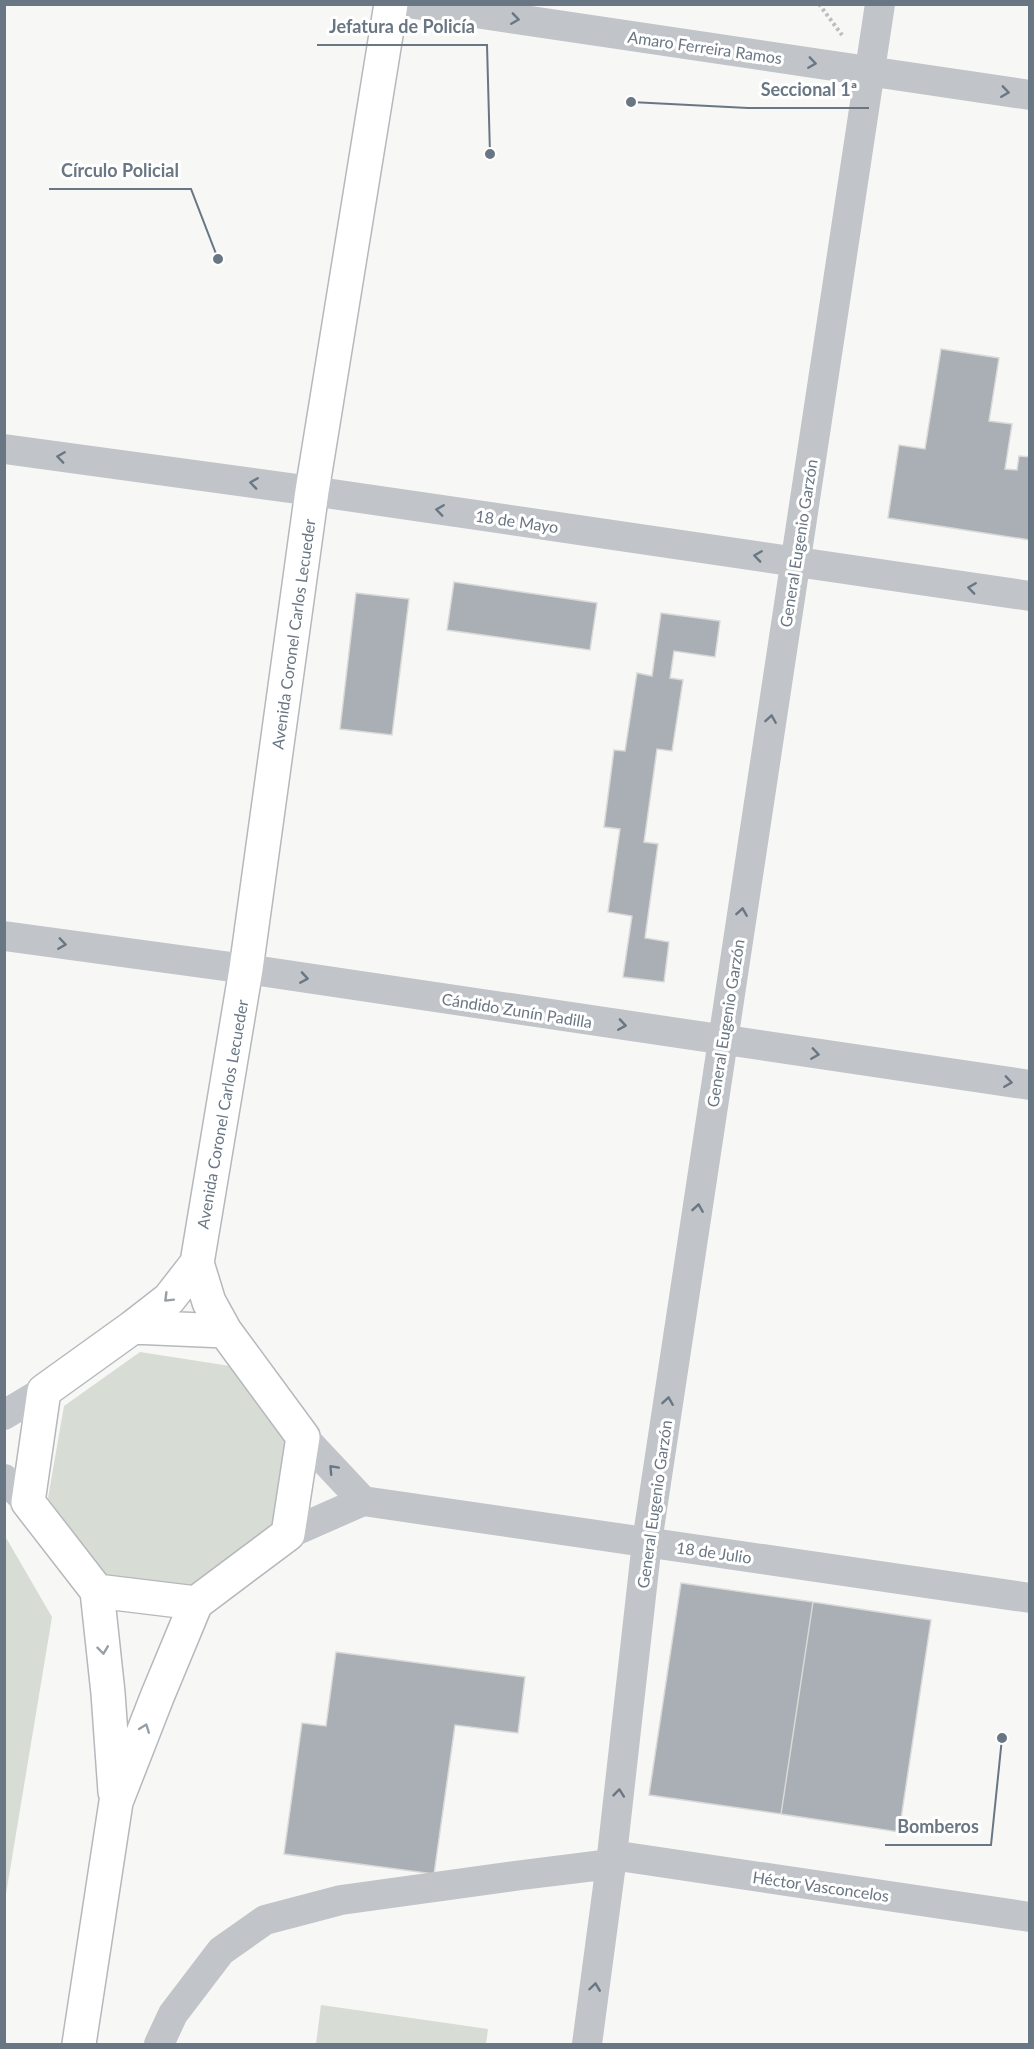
<svg xmlns="http://www.w3.org/2000/svg" width="1034" height="2049" font-family="Lato,sans-serif">
<rect width="100%" height="100%" fill="#f7f7f5"/>
<path fill="#d7dcd4" d="M140,1352L230,1366L285,1440L271,1532L195,1589L103,1575L48,1498L64,1406Z
M5,1536L52,1617L5,1900Z
M321,2005L488,2029L486,2044H316Z"/>
<path fill="#a9afb5" stroke="#d9d9d7" stroke-width="1.5" d="M941,349L999,358L989,421L1012,424L1005,469L1017,470L1019,456L1030,457V540L888,518L899,445L925,449Z
M454,582L597,603L590,650L447,630Z
M356,593L409,599L392,735L340,729Z
M661,613L720,621L715,657L674,651L670,678L683,680L672,751L657,749L644,842L658,844L645,938L669,942L664,982L623,977L632,916L608,912L620,829L604,827L614,750L625,751L637,673L652,676Z
M681,1583L813,1602L781,1814L649,1795Z
M813,1602L931,1620L899,1832L781,1814Z
M336,1652L525,1677L518,1733L455,1725L434,1874L284,1854L302,1723L326,1726Z"/>
<g fill="none" stroke-linecap="round" stroke-linejoin="round">
<defs>
<path id="primary" d="M133,1327L169,1299L197,1263
M225,1331L133,1327L44,1391L28,1502L97,1591L196,1603L288,1534L303,1437L225,1331L209,1302L197,1263L246,969L312,491L391,4
M97,1591L108,1693L115,1792
M79,2044L116,1802L157,1697L196,1603"/>
</defs>
<use href="#primary" stroke="#b5b8bc" stroke-width="36"/>
<path stroke="#bbbdc0" stroke-width="4" stroke-dasharray="3 3" stroke-linecap="butt" d="M819,4L842,35"/>
<path stroke="#c1c4c8" stroke-width="30" d="M415,4L1030,95
M4,449L312,491L1030,596
M4,936L246,969L1030,1085
M4,1415L44,1391
M303,1437L363,1501
M4,1479L28,1502
M288,1534L363,1501L1030,1598
M612,1855L1030,1917
M159,2044L173,2014L221,1951L265,1920L341,1900L522,1875L611,1864
M587,2044L611,1864L647,1542L880,4"/>
<use href="#primary" stroke="#fff" stroke-width="33"/>
</g>
<defs><path id="oneway-chevron" d="M-2-3.5L2.5 0L-2 3.5" fill="none" stroke-width="1.6" stroke-linecap="round" stroke-linejoin="round" transform="scale(1.5)"/></defs>
<g stroke="#697683">
<use href="#oneway-chevron" transform="translate(515 19) rotate(8)"/>
<use href="#oneway-chevron" transform="translate(812 63) rotate(8)"/>
<use href="#oneway-chevron" transform="translate(1005 92) rotate(8)"/>
<use href="#oneway-chevron" transform="translate(61 457) rotate(-172)"/>
<use href="#oneway-chevron" transform="translate(254 483) rotate(-172)"/>
<use href="#oneway-chevron" transform="translate(440 510) rotate(-172)"/>
<use href="#oneway-chevron" transform="translate(758 556) rotate(-172)"/>
<use href="#oneway-chevron" transform="translate(972 588) rotate(-172)"/>
<use href="#oneway-chevron" transform="translate(771 719) rotate(-81)"/>
<use href="#oneway-chevron" transform="translate(742 912) rotate(-81)"/>
<use href="#oneway-chevron" transform="translate(62 944) rotate(8)"/>
<use href="#oneway-chevron" transform="translate(304 978) rotate(9)"/>
<use href="#oneway-chevron" transform="translate(622 1025) rotate(9)"/>
<use href="#oneway-chevron" transform="translate(815 1054) rotate(8)"/>
<use href="#oneway-chevron" transform="translate(1008 1082) rotate(8)"/>
<use href="#oneway-chevron" transform="translate(698 1208) rotate(-81)"/>
<use href="#oneway-chevron" transform="translate(668 1401) rotate(-81)"/>
<use href="#oneway-chevron" transform="translate(333 1469) rotate(-133)"/>
<use href="#oneway-chevron" transform="translate(619 1793) rotate(-84)"/>
<use href="#oneway-chevron" transform="translate(595 1987) rotate(-82)"/>
</g>
<g stroke="#969fa8">
<use href="#oneway-chevron" transform="translate(168 1298) rotate(135)"/>
<use href="#oneway-chevron" transform="translate(103 1650) rotate(83)"/>
<use href="#oneway-chevron" transform="translate(145 1728) rotate(-69)"/>
</g>
<g text-anchor="middle" dominant-baseline="central" stroke-width="6" stroke-linejoin="round" paint-order="stroke">
<g font-size="16" fill="#697683" stroke="#fff">
<text transform="translate(705 47) rotate(8)">Amaro Ferreira Ramos</text>
<text transform="translate(517 521) rotate(8)">18 de Mayo</text>
<text transform="translate(798 543) rotate(-81)">General Eugenio Garzón</text>
<text transform="translate(293 634) rotate(-82)">Avenida Coronel Carlos Lecueder</text>
<text transform="translate(517 1010) rotate(9)">Cándido Zunín Padilla</text>
<text transform="translate(725 1023) rotate(-81)">General Eugenio Garzón</text>
<text transform="translate(222 1114) rotate(-80)">Avenida Coronel Carlos Lecueder</text>
<text transform="translate(654 1504) rotate(-82)">General Eugenio Garzón</text>
<text transform="translate(714 1552) rotate(8)">18 de Julio</text>
<text transform="translate(821 1886) rotate(8)">Héctor Vasconcelos</text>
</g>
</g>
<path fill="none" stroke="#697683" stroke-width="2" d="M490 154L487 45H317M631 102L748 108H869M218 259L191 189H49M1002 1738L991 1845H885"/>
<g fill="#697683" stroke="#fff" stroke-width="2">
<circle cx="490" cy="154" r="6"/>
<circle cx="631" cy="102" r="6"/>
<circle cx="218" cy="259" r="6"/>
<circle cx="1002" cy="1738" r="6"/>
</g>
<g font-size="18" text-anchor="middle" font-weight="bold" fill="#697683" stroke="#fff" stroke-width="6" stroke-linejoin="round" paint-order="stroke">
<text x="402" y="33">Jefatura de Policía</text>
<text x="809" y="96">Seccional 1ª</text>
<text x="120" y="177">Círculo Policial</text>
<text x="938" y="1833">Bomberos</text>
</g>
<rect width="1034" height="2049" fill="none" stroke="#697683" stroke-width="12"/>
</svg>
